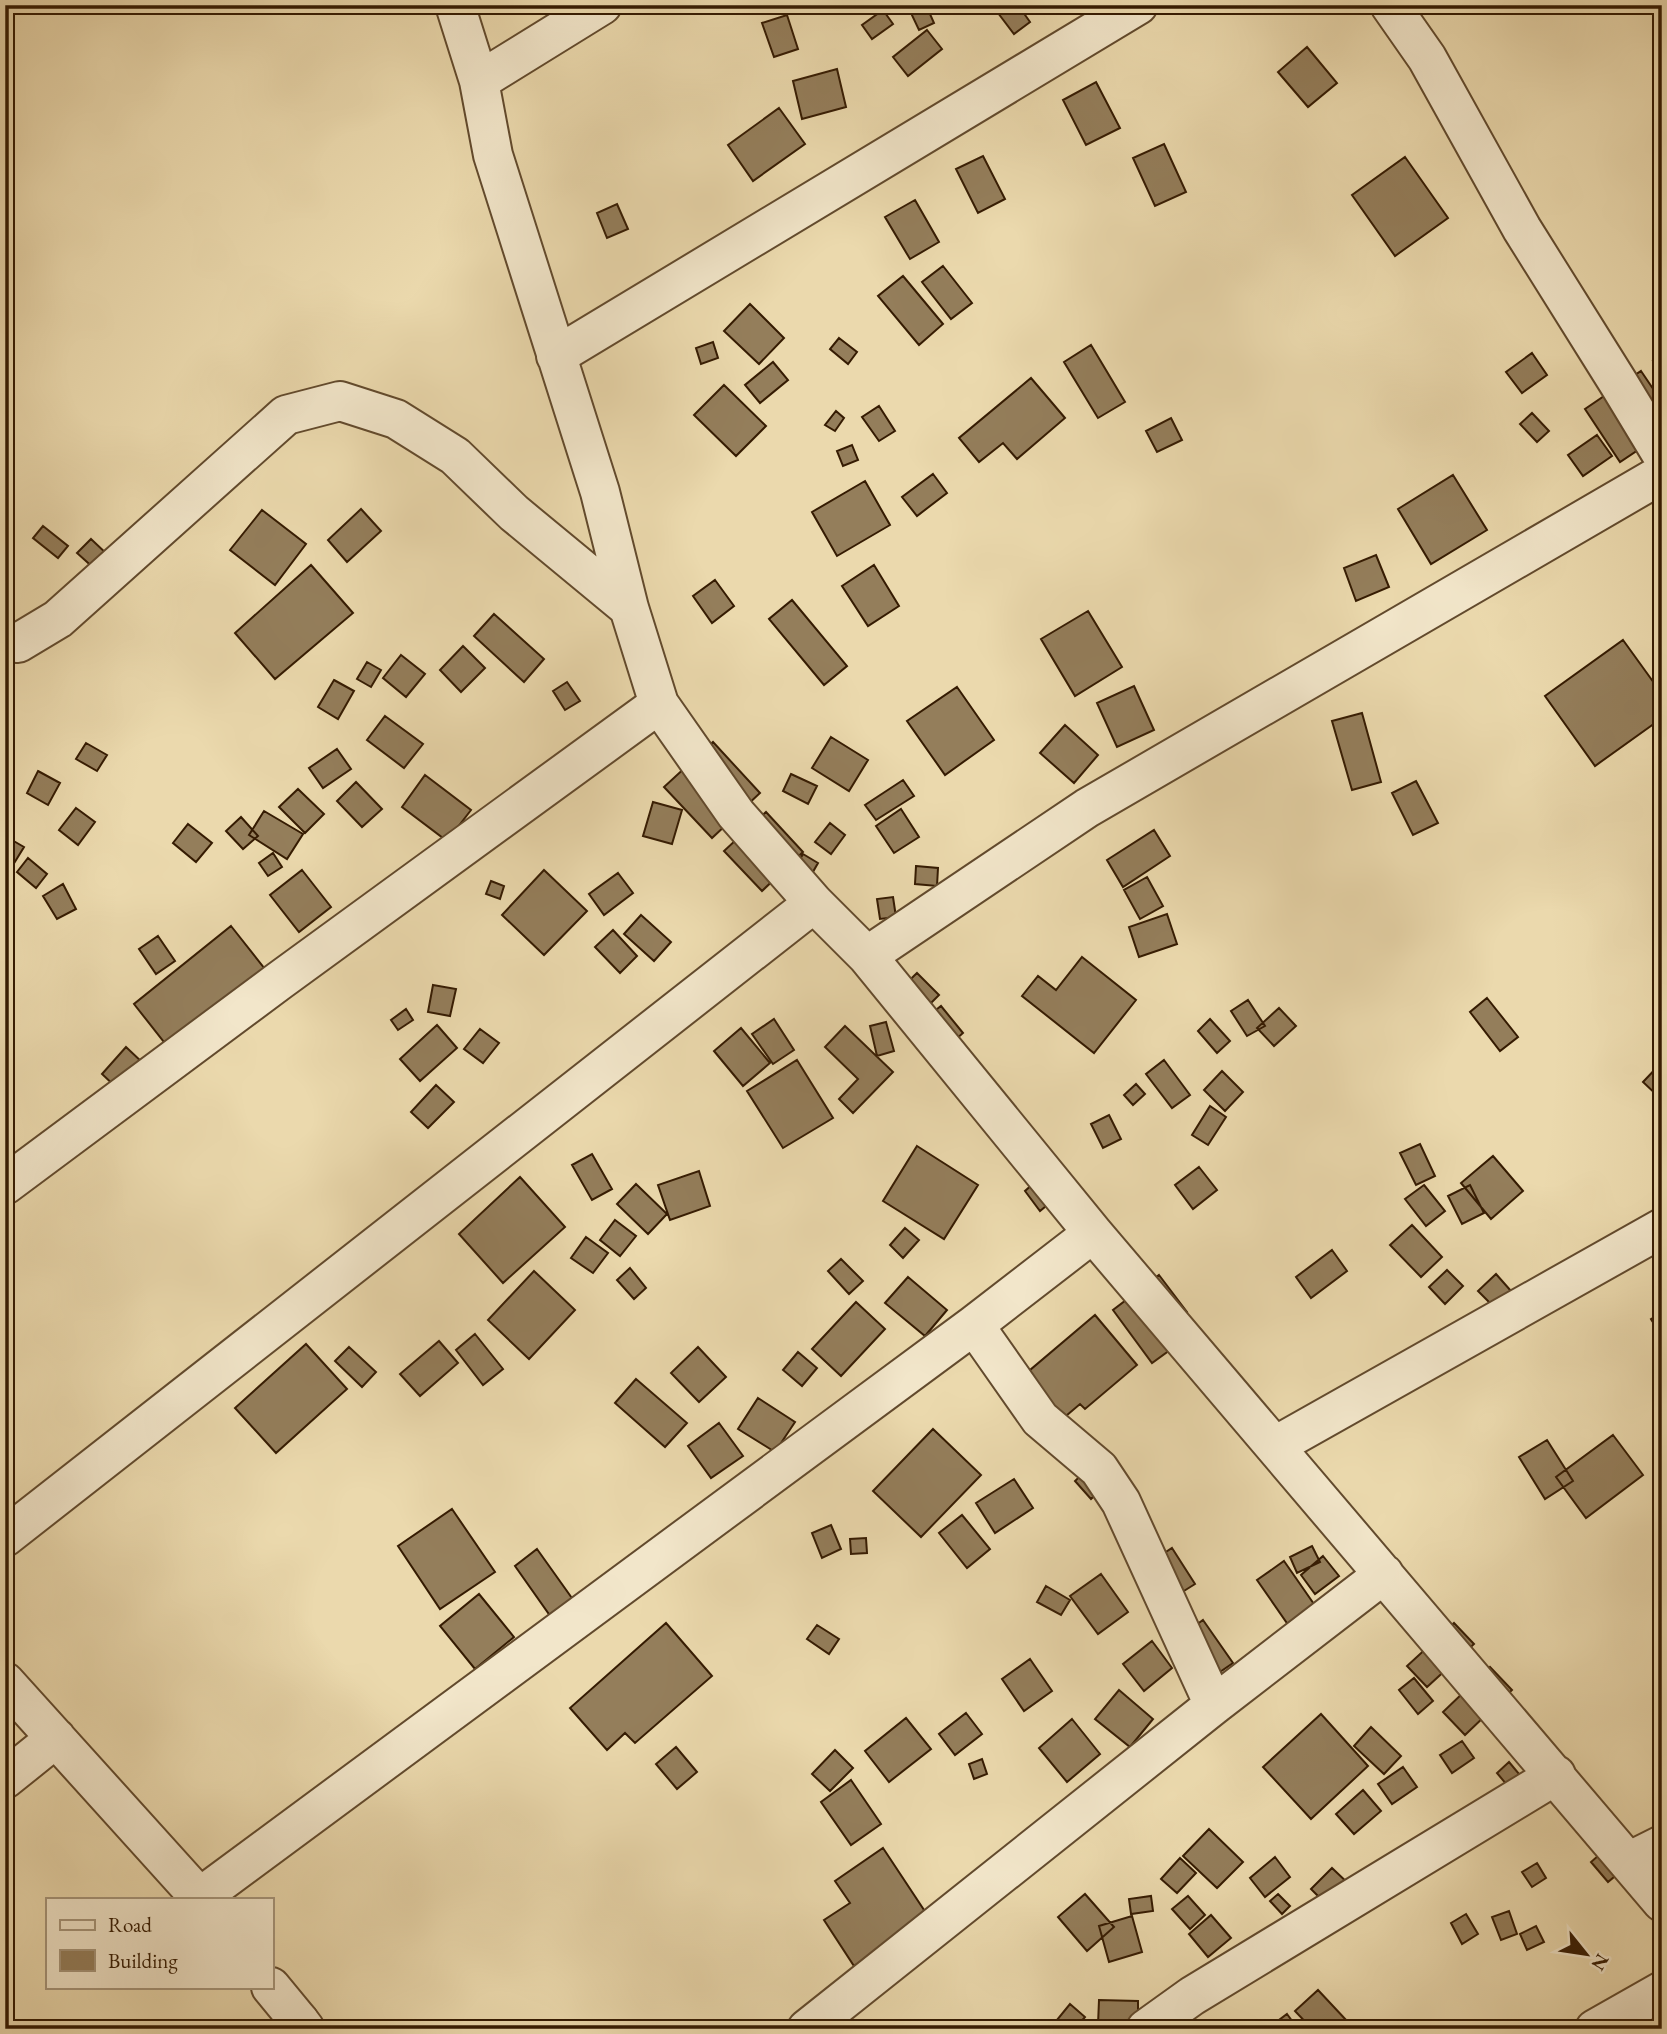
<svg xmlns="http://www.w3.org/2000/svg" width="1667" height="2034" font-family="'EB Garamond',serif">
<rect width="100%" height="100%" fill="#ebd9ad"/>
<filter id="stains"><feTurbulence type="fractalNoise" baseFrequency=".00286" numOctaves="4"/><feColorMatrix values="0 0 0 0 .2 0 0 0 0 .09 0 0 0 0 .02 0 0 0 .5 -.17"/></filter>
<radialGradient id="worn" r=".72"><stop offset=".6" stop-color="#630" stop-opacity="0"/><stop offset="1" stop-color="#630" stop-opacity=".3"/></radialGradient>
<path fill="#947e5b" stroke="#351b02" stroke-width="2" d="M921,5H926L934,23L919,30L910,11Z
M1008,5H1018L1030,22L1014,34L998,13Z
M883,10L893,24L872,39L862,25Z
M787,15L798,49L774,57L762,23Z
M927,30L942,49L908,76L893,57Z
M1307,47L1337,83L1308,107L1278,72Z
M837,69L846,107L802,119L793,81Z
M1096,82L1120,128L1086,145L1063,100Z
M779,108L805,144L753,181L728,145Z
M1164,144L1186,192L1155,206L1133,158Z
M983,156L1005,199L978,213L956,169Z
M1405,157L1448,218L1395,256L1352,195Z
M915,200L939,242L910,259L885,217Z
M617,204L628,229L607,238L597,213Z
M943,266L972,303L951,319L922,282Z
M903,276L943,324L919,345L878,296Z
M750,304L784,338L759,364L724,331Z
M839,338L857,352L848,364L830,349Z
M713,342L718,358L701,364L696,348Z
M1091,345L1125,402L1098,418L1064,362Z
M1662,350V367L1653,360Z
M1532,353L1547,375L1522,393L1506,372Z
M773,362L788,380L760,403L745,385Z
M1641,371L1662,402V434L1620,462L1585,409Z
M1031,378L1065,418L1017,459L1003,443L979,462L959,438Z
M724,385L766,426L736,456L694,415Z
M879,406L895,431L879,441L862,417Z
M836,411L844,418L835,431L825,425Z
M1532,413L1549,431L1537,442L1520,424Z
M1171,418L1182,440L1157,452L1146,431Z
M1597,435L1612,456L1583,476L1568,455Z
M852,445L858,460L843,466L837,451Z
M933,474L947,493L917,516L902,497Z
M1453,475L1487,530L1431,564L1398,509Z
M865,481L890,525L837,556L812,512Z
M361,509L381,531L347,562L328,540Z
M262,510L306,544L275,585L230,550Z
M43,526L68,546L58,558L33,538Z
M91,539L109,556L96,570L77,553Z
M1376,555L1389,587L1356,601L1344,568Z
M311,565L353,613L275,679L235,633Z
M874,565L899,606L868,626L842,586Z
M715,580L734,606L712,623L693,596Z
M792,600L847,666L824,685L769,619Z
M1088,611L1122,667L1075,696L1041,639Z
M494,614L544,659L524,682L474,636Z
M1623,640L1662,694V718L1595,766L1545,696Z
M463,646L485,668L461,692L440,670Z
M401,655L425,674L406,697L383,678Z
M367,662L381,670L371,687L357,679Z
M334,680L354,691L338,719L318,707Z
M567,682L580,701L565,710L553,691Z
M1134,686L1154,730L1117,747L1097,703Z
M957,687L994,740L945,775L907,721Z
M1362,713L1381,782L1352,790L1332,721Z
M385,716L423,744L404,768L367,740Z
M1065,725L1098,755L1074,783L1040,753Z
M831,737L868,760L849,791L812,768Z
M713,742L760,793L712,838L664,787Z
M86,743L107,755L97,771L76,759Z
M337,749L351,769L323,788L309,768Z
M38,771L60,783L48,805L27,793Z
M791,774L817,786L808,804L783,791Z
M425,775L471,810L447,841L402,807Z
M903,780L914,796L876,820L865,805Z
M1416,781L1438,823L1413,835L1392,793Z
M356,782L382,809L362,827L337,801Z
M298,789L324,814L305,833L279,807Z
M653,802L682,810L672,844L643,836Z
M76,808L95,822L78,845L59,830Z
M901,809L919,837L894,853L876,826Z
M264,811L303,834L287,859L249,835Z
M766,812L803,852L762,891L724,851Z
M241,817L258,836L243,849L226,831Z
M830,823L845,835L831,854L815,842Z
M188,824L212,843L196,862L173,843Z
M1154,830L1170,856L1123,887L1107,860Z
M5,836L24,847L13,865L5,861Z
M273,853L282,867L268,876L259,863Z
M803,854L818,863L810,877L795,868Z
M28,858L47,874L36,888L17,872Z
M916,866L938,868L937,886L915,884Z
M302,870L331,907L299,932L270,895Z
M544,870L587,911L544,955L502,915Z
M618,873L633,893L604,915L589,894Z
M1147,877L1163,906L1140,919L1124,890Z
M491,881L504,886L500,899L486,894Z
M63,884L76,909L57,919L43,896Z
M893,897L896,917L880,919L877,899Z
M1167,914L1177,944L1139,957L1129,927Z
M641,915L671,942L654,961L624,934Z
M231,926L272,978L175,1056L134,1004Z
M613,930L637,956L620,973L595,947Z
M158,936L175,961L156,974L139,949Z
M1082,957L1136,1000L1094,1053L1022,996L1038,976L1056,990Z
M917,973L939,995L908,1026L886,1003Z
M433,985L456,989L450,1016L428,1012Z
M1487,998L1518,1037L1500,1051L1470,1012Z
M1248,1000L1265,1026L1247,1036L1231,1011Z
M941,1006L963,1033L945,1049L922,1021Z
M1279,1008L1296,1026L1274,1046L1257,1028Z
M406,1009L413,1020L398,1030L391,1020Z
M774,1019L794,1050L773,1064L752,1034Z
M1210,1019L1230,1041L1217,1053L1198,1031Z
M886,1022L894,1051L877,1056L870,1026Z
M437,1025L457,1048L420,1081L400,1059Z
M845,1026L893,1072L853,1113L839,1099L858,1079L825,1047Z
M741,1028L770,1063L743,1086L714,1051Z
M480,1029L499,1043L483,1063L464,1049Z
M126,1047L144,1064L119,1090L102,1074Z
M797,1060L833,1118L783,1148L747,1091Z
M1164,1060L1190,1095L1172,1108L1146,1074Z
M1661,1063L1662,1064V1100L1643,1082Z
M1222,1071L1243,1092L1225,1111L1204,1090Z
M1136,1084L1145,1094L1133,1105L1124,1095Z
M436,1085L454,1102L428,1128L411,1112Z
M1210,1106L1226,1117L1208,1145L1192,1135Z
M1109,1115L1121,1139L1103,1148L1091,1124Z
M1420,1144L1435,1176L1416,1185L1400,1153Z
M917,1146L978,1185L944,1239L883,1201Z
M592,1154L612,1189L592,1200L572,1165Z
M1493,1156L1523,1191L1491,1219L1461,1183Z
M1199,1167L1217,1190L1193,1209L1175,1185Z
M699,1171L710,1206L670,1220L658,1185Z
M1042,1176L1058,1196L1040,1211L1025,1191Z
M520,1177L565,1227L503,1283L459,1234Z
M636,1184L667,1214L648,1234L617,1204Z
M1424,1185L1445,1211L1426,1226L1405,1199Z
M1470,1185L1484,1213L1462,1224L1448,1196Z
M615,1220L636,1236L620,1256L600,1240Z
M1412,1225L1442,1257L1421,1277L1390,1245Z
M905,1228L919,1240L903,1258L890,1245Z
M586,1237L608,1253L593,1273L571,1258Z
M1332,1250L1347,1271L1311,1298L1296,1277Z
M841,1259L863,1281L849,1294L828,1271Z
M630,1268L646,1288L634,1299L617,1280Z
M1447,1270L1463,1286L1445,1304L1429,1287Z
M534,1271L575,1310L529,1359L488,1320Z
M1496,1274L1511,1291L1494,1307L1478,1291Z
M1159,1275L1187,1312L1172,1323L1185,1339L1152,1363L1113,1310Z
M908,1277L947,1310L925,1336L885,1303Z
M856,1302L885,1329L841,1376L812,1349Z
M1662,1313V1337L1651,1319Z
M1095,1315L1137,1365L1085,1409L1080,1404L1060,1421L1023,1376Z
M475,1334L503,1369L483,1385L456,1350Z
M439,1341L458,1363L420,1396L400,1374Z
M306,1344L347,1389L276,1453L235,1408Z
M349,1347L376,1372L362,1387L335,1361Z
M698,1347L726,1377L699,1402L671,1373Z
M798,1352L817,1368L802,1386L783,1370Z
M636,1379L687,1423L665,1447L615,1403Z
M758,1398L795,1422L775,1452L738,1429Z
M719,1423L743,1456L711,1478L688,1446Z
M933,1429L981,1475L921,1537L873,1491Z
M1613,1435L1643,1475L1586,1518L1556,1477Z
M1547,1440L1573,1481L1545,1499L1519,1457Z
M1096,1461L1112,1479L1091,1499L1075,1481Z
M1014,1479L1033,1508L995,1533L976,1503Z
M452,1509L495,1572L440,1609L398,1546Z
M962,1515L990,1549L967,1568L939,1533Z
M831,1525L841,1549L822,1558L812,1533Z
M866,1538L867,1553L851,1554L850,1539Z
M1312,1546L1320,1562L1297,1573L1290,1557Z
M1172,1548L1195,1584L1160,1606L1137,1571Z
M537,1549L574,1601L551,1617L515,1566Z
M1323,1556L1339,1576L1315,1594L1301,1575Z
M1284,1561L1316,1607L1289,1626L1257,1580Z
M1101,1574L1128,1612L1098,1634L1070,1596Z
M1046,1586L1070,1600L1061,1615L1037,1602Z
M479,1594L514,1637L475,1669L440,1626Z
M1203,1620L1233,1663L1214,1676L1184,1634Z
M666,1623L712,1676L635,1743L625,1733L607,1750L570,1708Z
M1454,1623L1474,1644L1427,1687L1407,1666Z
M817,1625L839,1639L829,1654L807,1639Z
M1152,1641L1172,1668L1144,1691L1123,1664Z
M1030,1659L1052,1691L1024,1711L1002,1679Z
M1490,1667L1512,1690L1465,1735L1443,1712Z
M1414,1678L1433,1701L1418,1714L1399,1690Z
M1119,1690L1153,1719L1130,1747L1095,1719Z
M966,1713L982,1734L955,1755L939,1734Z
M1321,1714L1368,1766L1311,1819L1263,1767Z
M906,1718L931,1749L889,1782L865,1751Z
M1072,1719L1100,1754L1067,1782L1039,1748Z
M1371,1727L1401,1756L1384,1774L1354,1746Z
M1462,1741L1474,1758L1452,1773L1440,1755Z
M676,1747L697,1772L677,1789L656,1764Z
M835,1750L853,1768L830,1791L812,1774Z
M982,1759L987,1774L974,1779L969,1764Z
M1509,1762L1524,1780L1512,1791L1497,1773Z
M1403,1767L1417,1787L1392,1804L1378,1784Z
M851,1780L881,1824L851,1845L821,1802Z
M1363,1790L1381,1811L1354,1834L1336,1814Z
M1209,1829L1243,1862L1217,1888L1183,1856Z
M1623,1834L1640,1855L1608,1882L1591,1862Z
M883,1848L928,1916L854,1966L824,1920L850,1903L835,1881Z
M1275,1857L1290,1877L1265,1897L1250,1878Z
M1180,1858L1196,1873L1177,1893L1161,1879Z
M1537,1863L1546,1878L1532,1887L1522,1872Z
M1332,1868L1352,1887L1330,1908L1311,1889Z
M1085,1894L1114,1927L1087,1951L1058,1917Z
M1278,1894L1290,1906L1282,1914L1270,1901Z
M1151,1896L1153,1911L1131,1914L1129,1899Z
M1188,1896L1205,1915L1190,1929L1172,1909Z
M1509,1911L1517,1934L1501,1940L1492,1917Z
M1466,1914L1478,1934L1462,1944L1451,1923Z
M1211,1915L1231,1938L1208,1957L1189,1934Z
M1132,1916L1142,1952L1109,1962L1099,1926Z
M1536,1926L1544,1942L1527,1950L1520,1934Z
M1318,1990L1347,2021L1338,2029H1312L1295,2011Z
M1099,2000L1138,2001V2026L1098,2025Z
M1070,2004L1085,2017L1075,2029H1056L1052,2026Z
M1287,2014L1298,2029H1267Z"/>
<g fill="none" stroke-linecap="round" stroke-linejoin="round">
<defs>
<path id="minor" d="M455,5L479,81L493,155L600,492L629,608L659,704L736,814L814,903L867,956L1093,1233L1662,1902
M1390,5L1427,58L1522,229L1619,384L1662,455
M479,81L602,5
M556,356L1138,5
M5,640L18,643L58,619L286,415L340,401L396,419L455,456L514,513L629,608
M867,956L1087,808L1662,474
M5,1185L279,981L659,704
M974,1325L1040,1419L1099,1469L1121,1502L1214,1705
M1275,1446L1662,1228
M5,1537L814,903
M5,1682L201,1899
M5,1779L56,1738
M1628,1862L1662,1845
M199,1898L974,1325L1093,1233
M271,1987L299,2021
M807,2029L1214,1705L1384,1574
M1146,2029L1192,1996L1556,1775
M1595,2029L1662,1991"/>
<path id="tertiary" d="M295,2029L299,2021L305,2029"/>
</defs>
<use href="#minor" stroke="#624a2d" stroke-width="42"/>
<use href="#tertiary" stroke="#624a2d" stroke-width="42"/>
<use href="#minor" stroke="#f2e6ca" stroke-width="38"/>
<use href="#tertiary" stroke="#f2e6ca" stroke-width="38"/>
</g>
<rect width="1667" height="2034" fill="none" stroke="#ebd9ad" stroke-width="28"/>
<rect x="7" y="7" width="1653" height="2020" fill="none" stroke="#351b02" stroke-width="3.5"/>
<rect x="14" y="14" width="1639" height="2006" fill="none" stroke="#351b02" stroke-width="2"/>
<rect x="46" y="1898" width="228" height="91" fill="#f2e6ca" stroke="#a6957a" stroke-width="2"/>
<rect x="60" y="1920" width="35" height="10" fill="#f2e6ca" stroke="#a6957a" stroke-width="2"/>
<text x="108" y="1932" font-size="21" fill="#351b02">Road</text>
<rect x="60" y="1950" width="35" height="21" fill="#947e5b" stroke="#a6957a" stroke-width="2"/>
<text x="108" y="1968" font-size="21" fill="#351b02">Building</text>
<g transform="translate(1586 1954) rotate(120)" stroke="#f2e6ca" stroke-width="5" paint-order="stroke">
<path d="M0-5L12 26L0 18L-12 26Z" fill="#351b02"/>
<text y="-10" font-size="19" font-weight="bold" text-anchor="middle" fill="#351b02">N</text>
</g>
<rect width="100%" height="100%" filter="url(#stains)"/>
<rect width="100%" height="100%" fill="url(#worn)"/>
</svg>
